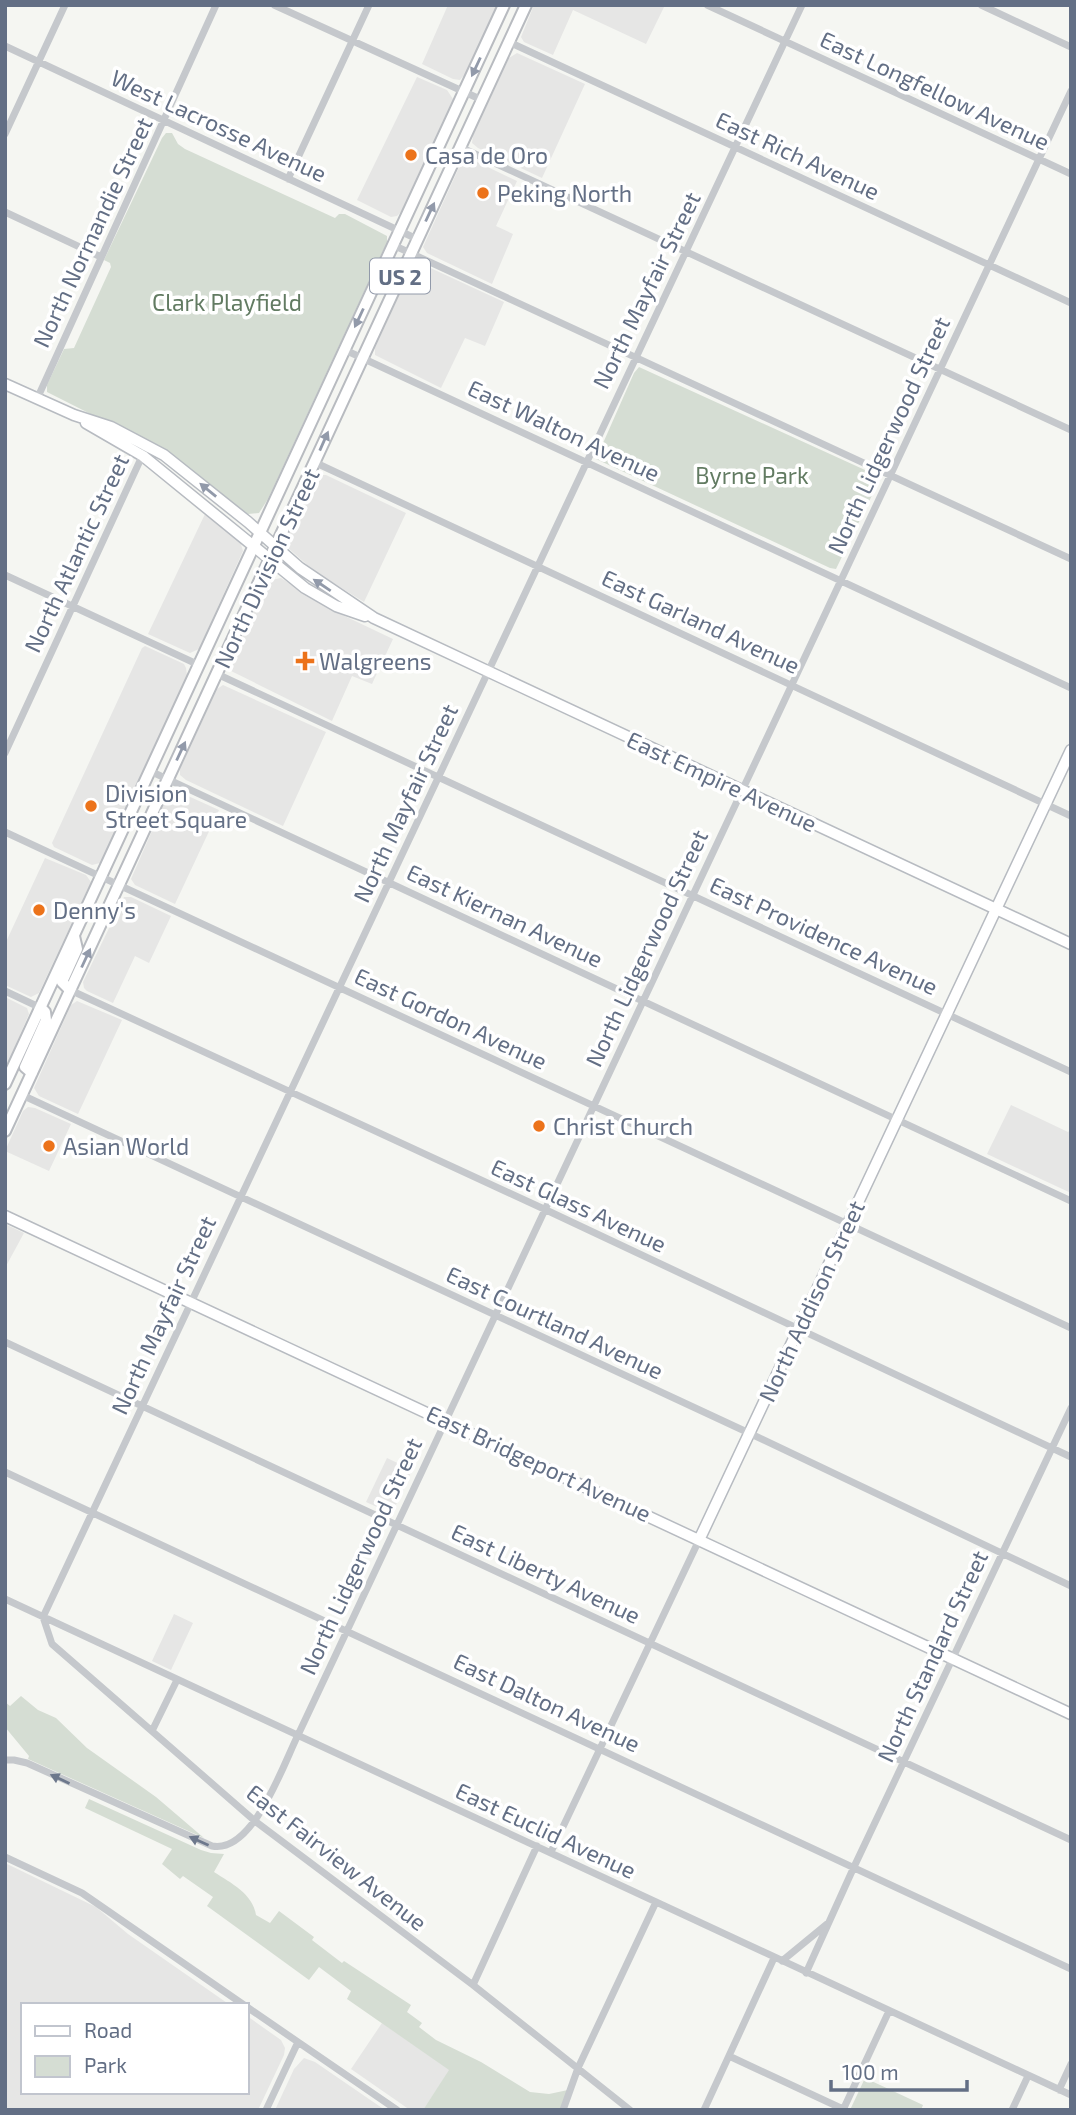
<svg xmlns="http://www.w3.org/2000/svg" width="1076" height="2115" font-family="'Exo 2',sans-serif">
<rect width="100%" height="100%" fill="#f5f6f2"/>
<path fill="#e6e6e5" d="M448,5H497L465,74L460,80L453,79L422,64Z
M534,5H665L646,44L573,10L553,55L524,42L521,37Z
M517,53L585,84L542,178L478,148L472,143L473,135L509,58Z
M417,77L447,90L453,99L401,212L397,216L391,217L357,200Z
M471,159L517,181L496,226L513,234L492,284L427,253L423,247L461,163L466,159Z
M416,265H424L504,302L485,346L465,338L441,388L375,355V348L411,269Z
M319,475H326L406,513L364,602L314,571L287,547V538L314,480Z
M205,514L240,541L243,551L199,649L190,653L148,634Z
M281,578L332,610L393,639L372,684L352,676L332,721L229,670V663L263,591L271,580Z
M145,646L184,664L186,668L187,675L102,860L100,863L92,865L54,847L52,843L142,648Z
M223,685L326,732L283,826L186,780L180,775V769L217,689Z
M177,791L219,810L175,904L135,885L131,879L168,794Z
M45,858L86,875L91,882L39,993L31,997L5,985V944Z
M124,897H131L171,916L149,963L135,956L113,1003L87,991L84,988L83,982Z
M5,997L27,1008L29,1014L5,1070Z
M77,1001L122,1020L78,1114L39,1096L34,1088L71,1005Z
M1011,1105L1068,1132L1071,1129V1193L987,1154Z
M28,1107L35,1108L71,1124L49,1171L5,1151L23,1111Z
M5,1224L24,1233L5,1268Z
M387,1458L412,1470L394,1509L388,1512L366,1502Z
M174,1614L193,1623L171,1670L152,1661Z
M5,1863L96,1907L128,1934L230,2005H23V2092H247V2016L281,2040L285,2048L284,2055L258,2110H5Z
M382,2023L450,2070L423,2110H410L351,2069Z
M304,2058L315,2062L385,2110H275L294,2069Z"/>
<path fill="#d5ddd3" d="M166,133H172L178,144L185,149L335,218L339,214H345L387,236V242L268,499L259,513L248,514L241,511L166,452L47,392V385L64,349L74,348L111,267L110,263L104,260L162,138Z
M639,367L876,475L878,481L877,485L836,569L830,568L596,459L634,373Z
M21,1696L38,1710L56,1718L87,1748L156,1797L204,1838L28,1759L29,1756L5,1727V1702L10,1706Z
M89,1799L201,1850L211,1853L224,1854L214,1872C231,1883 253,1894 256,1915L270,1923L279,1911L314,1937L312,1940L342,1963L344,1961L411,2005L407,2012L422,2023L419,2027L436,2040L481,2062L530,2092L549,2094L568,2090L562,2110H423L449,2070L347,1999L351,1991L319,1967L309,1980L207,1906L213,1897L183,1876L180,1879L162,1864L172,1849L85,1808Z
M865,2078L923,2105L921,2110H850Z"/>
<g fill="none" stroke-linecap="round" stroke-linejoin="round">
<defs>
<path id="secondary" d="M5,384L74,415L111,427L164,455L248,522L300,568L374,618L1071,944
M86,423L143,456L305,588L336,606L365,616
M5,1216L1071,1714
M700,1538L1071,750"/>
<path id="primary" d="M70,990L62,982L77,949L74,936
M32,1073L25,1067L46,1020L45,1012L41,1008
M5,1084L504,5
M5,1131L526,5"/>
</defs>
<use href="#secondary" stroke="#b7bbc1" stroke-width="13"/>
<use href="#primary" stroke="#b8bbc0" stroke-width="14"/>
<path stroke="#c5c8cc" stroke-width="7" d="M274,5L482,100
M707,5L1071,174
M981,5L1071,47
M509,42L1071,303
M5,46L417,239
M5,134L65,5
M460,147L1071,430
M288,179L369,5
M5,212L101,257
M393,245L1071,559
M345,350L1071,688
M37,399L216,5
M314,462L1071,816
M5,575L199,665
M217,674L1071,1072
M5,753L144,452
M150,771L1071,1201
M5,832L1071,1328
M70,990L544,1209L1071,1457
M5,991L41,1008
M22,1095L749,1433L1071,1586
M5,1342L1071,1840
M5,1472L1071,1969
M5,1599L1071,2095
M152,1731L177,1680
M5,1760H14L27,1763L212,1846C253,1854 283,1765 298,1735L1071,91
M551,1852L700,1538
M5,1857L82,1893L244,2005
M782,1961L827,1924
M806,1973L853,1869L1071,1408
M473,1985L537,1846
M247,2007L397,2110
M729,2056L843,2109
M1059,2090L1071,2064
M266,2110L298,2042
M563,2110L578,2068L656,1902
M630,2110L473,1985L255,1821L52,1644L43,1617L802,5
M704,2110L774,1958
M843,2110L889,2011
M1012,2110L1028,2076"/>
<use href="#secondary" stroke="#fff" stroke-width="10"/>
<use href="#primary" stroke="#fff" stroke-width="10"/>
</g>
<defs><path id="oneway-solid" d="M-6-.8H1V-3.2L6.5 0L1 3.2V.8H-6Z" transform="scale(1.75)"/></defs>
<g fill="#929aaa">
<use href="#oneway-solid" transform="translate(476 67) rotate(115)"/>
<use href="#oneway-solid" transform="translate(430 212) rotate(-65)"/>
<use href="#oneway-solid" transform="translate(359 318) rotate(115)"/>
<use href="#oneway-solid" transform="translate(324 441) rotate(-66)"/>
<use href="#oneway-solid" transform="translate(208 490) rotate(-141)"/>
<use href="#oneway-solid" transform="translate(322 585) rotate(-146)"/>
<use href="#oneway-solid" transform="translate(181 751) rotate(-65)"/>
<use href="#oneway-solid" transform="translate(86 958) rotate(-65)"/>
</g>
<g fill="#6d788c">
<use href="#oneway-solid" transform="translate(60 1779) rotate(-155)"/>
<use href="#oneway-solid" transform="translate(199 1841) rotate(-156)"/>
</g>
<g fill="#ec731b" stroke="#fff" stroke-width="2.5">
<circle cx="411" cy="155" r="7"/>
<circle cx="483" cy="193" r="7"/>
<path d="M301.5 650.5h7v7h7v7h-7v7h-7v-7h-7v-7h7z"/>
<circle cx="91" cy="806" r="7"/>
<circle cx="39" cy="910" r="7"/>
<circle cx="539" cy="1126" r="7"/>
<circle cx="49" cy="1146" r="7"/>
</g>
<g text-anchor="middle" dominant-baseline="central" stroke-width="7" stroke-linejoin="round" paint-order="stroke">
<rect fill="#fff" stroke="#929aaa" stroke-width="2" x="370" y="258.5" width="60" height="35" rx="5"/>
<g font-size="21" font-weight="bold" fill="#636f85">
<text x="400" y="276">US 2</text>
</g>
<g font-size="23" fill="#636f85" stroke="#fff">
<text transform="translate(935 90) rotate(25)">East Longfellow Avenue</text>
<text transform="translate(219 125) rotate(25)">West Lacrosse Avenue</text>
<text transform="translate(798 155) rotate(25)">East Rich Avenue</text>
<text transform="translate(92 232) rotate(-65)">North Normandie Street</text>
<text transform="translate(646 290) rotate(-64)">North Mayfair Street</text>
<text transform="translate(564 430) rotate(25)">East Walton Avenue</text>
<text transform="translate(888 435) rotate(-65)">North Lidgerwood Street</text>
<text transform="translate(76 553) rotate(-65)">North Atlantic Street</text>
<text transform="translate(266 568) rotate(-65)">North Division Street</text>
<text transform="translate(701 621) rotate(25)">East Garland Avenue</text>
<text transform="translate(722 781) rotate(25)">East Empire Avenue</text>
<text transform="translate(405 803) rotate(-65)">North Mayfair Street</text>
<text transform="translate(505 915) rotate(25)">East Kiernan Avenue</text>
<text transform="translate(824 935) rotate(25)">East Providence Avenue</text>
<text transform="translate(646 948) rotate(-65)">North Lidgerwood Street</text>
<text transform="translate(451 1018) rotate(25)">East Gordon Avenue</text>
<text transform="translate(579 1205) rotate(25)">East Glass Avenue</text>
<text transform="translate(811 1301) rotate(-65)">North Addison Street</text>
<text transform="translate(163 1315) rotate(-65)">North Mayfair Street</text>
<text transform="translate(555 1322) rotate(25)">East Courtland Avenue</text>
<text transform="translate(539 1463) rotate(25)">East Bridgeport Avenue</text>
<text transform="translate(360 1556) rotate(-65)">North Lidgerwood Street</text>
<text transform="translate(546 1573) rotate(25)">East Liberty Avenue</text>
<text transform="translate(932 1656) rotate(-65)">North Standard Street</text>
<text transform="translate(547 1702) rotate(25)">East Dalton Avenue</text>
<text transform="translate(546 1830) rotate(25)">East Euclid Avenue</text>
<text transform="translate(337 1857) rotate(38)">East Fairview Avenue</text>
</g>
<g font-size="23" fill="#636f85" stroke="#fff" text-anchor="start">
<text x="425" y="155">Casa de Oro</text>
<text x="497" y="193">Peking North</text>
<text x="319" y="661">Walgreens</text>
<text x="105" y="793">Division<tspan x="105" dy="26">Street Square</tspan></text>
<text x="53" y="910">Denny's</text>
<text x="553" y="1126">Christ Church</text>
<text x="63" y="1146">Asian World</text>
</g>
<g font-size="23" fill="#627b62" stroke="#fff">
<text x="227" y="302">Clark Playfield</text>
<text x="752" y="475">Byrne Park</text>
</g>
</g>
<rect width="1076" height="2115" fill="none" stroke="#636f85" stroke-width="14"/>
<rect x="21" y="2003" width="228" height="91" fill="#ffffff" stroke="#c1c5ce" stroke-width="2"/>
<rect x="35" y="2026" width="35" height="10" fill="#ffffff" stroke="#c1c5ce" stroke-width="2"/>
<text x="84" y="2038" font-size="21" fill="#636f85">Road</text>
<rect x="35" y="2056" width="35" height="21" fill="#d5ddd3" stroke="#c1c5ce" stroke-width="2"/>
<text x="84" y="2073" font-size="21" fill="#636f85">Park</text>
<path d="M831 2080v10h136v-10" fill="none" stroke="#636f85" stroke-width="3.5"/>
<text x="842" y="2080" font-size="21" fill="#636f85" stroke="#ffffff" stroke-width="5" paint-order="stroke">100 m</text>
</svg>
